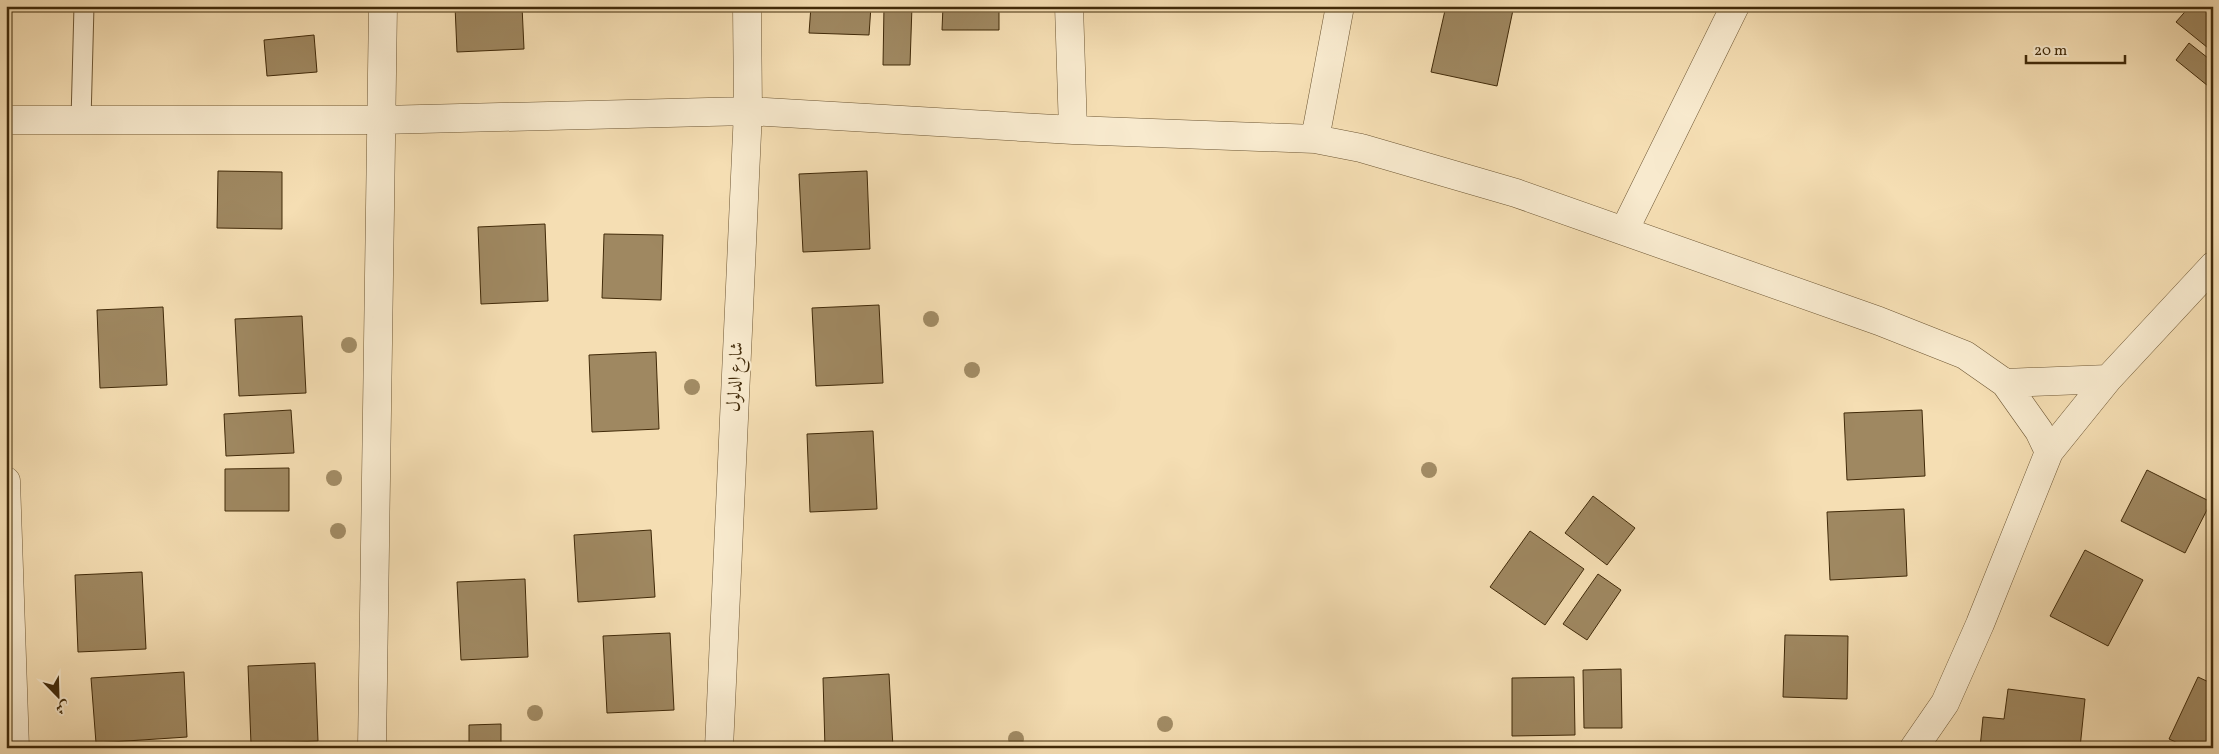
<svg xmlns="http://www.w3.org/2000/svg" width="2219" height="754" font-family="Vollkorn,Amiri,serif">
<rect width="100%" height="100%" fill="#f5deb3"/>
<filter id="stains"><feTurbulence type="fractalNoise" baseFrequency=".004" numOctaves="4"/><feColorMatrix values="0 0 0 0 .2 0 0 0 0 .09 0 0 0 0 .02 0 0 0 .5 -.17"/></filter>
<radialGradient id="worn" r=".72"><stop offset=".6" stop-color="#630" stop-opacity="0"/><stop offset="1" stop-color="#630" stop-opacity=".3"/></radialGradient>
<path fill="#9f8861" stroke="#412a09" d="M455,6H522L524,49L457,52Z
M811,6H871L869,35L809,33Z
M884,6H912L910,65H883Z
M943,6H999V30H942Z
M1446,6H1494L1513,10L1497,86L1431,72Z
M2190,6H2213V52L2176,22Z
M314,35L317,72L267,76L264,40Z
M2189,43L2213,62V90L2176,60Z
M218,171L282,172V229L217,228Z
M867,171L870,249L803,252L799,174Z
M545,224L548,301L481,304L478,227Z
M604,234L663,235L661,300L602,298Z
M879,305L883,383L816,386L812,308Z
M163,307L167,385L100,388L97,310Z
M302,316L306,393L239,396L235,319Z
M656,352L659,429L592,432L589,355Z
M291,410L294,453L226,456L224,414Z
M1922,410L1925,476L1847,480L1844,413Z
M873,431L877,509L810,512L807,434Z
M289,468V511H225V469Z
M2147,470L2211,502L2185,553L2121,521Z
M1593,496L1635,528L1607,565L1565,533Z
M1904,509L1907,576L1830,580L1827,512Z
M651,530L655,597L578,602L574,535Z
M1530,531L1584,569L1545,625L1490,587Z
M2085,550L2143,580L2108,646L2050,616Z
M142,572L146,649L78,652L75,575Z
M1598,574L1621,590L1587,640L1563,624Z
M525,579L528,657L461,660L457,582Z
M670,633L674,710L607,713L603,636Z
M1785,635L1848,636L1847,699L1783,697Z
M315,663L318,741L251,744L248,666Z
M1621,669L1622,728H1584L1583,670Z
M184,672L187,737L96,743L91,678Z
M889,674L893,748H825L823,678Z
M1574,677L1575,735L1512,736V678Z
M2198,677L2213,684V748H2189L2169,739Z
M2008,689L2085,699L2080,748H1980L1983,717L2004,719Z
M501,724V748H469V725Z"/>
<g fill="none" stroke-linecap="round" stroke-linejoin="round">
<defs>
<path id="service" d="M81,120L84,6"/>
<path id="minor" d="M1069,6L1073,130
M6,120H381L748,111L1073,130L1315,139L1361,148L1516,193L1879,321L1965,355L2005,383L2039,431L2049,452L1980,624L1945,703L1914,748
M1315,139L1340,6
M1624,231L1735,6
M2005,383L2108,379
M2049,452L2108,379L2213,266
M6,481L15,748
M372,748L383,6
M719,748L748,111L747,6"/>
</defs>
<use href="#service" stroke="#6e5734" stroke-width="21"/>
<use href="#minor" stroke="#6e5734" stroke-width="29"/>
<use href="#service" stroke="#f8eace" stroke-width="19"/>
<use href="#minor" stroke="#f8eace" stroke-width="28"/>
</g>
<g fill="#a28c65">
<circle cx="931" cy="319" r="8"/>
<circle cx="349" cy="345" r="8"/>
<circle cx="972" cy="370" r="8"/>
<circle cx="692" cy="387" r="8"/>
<circle cx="1429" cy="470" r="8"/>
<circle cx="334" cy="478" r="8"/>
<circle cx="338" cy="531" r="8"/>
<circle cx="535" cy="713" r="8"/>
<circle cx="1165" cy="724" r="8"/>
<circle cx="1016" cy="739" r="8"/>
</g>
<g text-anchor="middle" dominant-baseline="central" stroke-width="4" stroke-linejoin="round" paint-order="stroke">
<g font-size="18" fill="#412a09" stroke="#f8eace">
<text transform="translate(736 377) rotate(-87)">شارع الدلول</text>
</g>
</g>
<rect width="2219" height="754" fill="none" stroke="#f5deb3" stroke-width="25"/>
<rect x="8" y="8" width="2204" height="739" fill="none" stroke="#412a09" stroke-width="2.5"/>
<rect x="12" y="12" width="2194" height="729" fill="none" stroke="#412a09"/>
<g transform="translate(58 696) rotate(157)" stroke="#f8eace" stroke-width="4" paint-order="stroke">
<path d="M0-4L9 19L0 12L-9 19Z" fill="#412a09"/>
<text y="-8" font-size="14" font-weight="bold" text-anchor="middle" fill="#412a09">ش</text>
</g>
<path d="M2026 55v8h99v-8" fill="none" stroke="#412a09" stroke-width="2.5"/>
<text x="2034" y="55" font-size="15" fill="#412a09" stroke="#f8eace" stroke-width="4" paint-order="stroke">20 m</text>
<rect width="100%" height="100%" filter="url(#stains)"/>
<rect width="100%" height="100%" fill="url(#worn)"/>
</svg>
